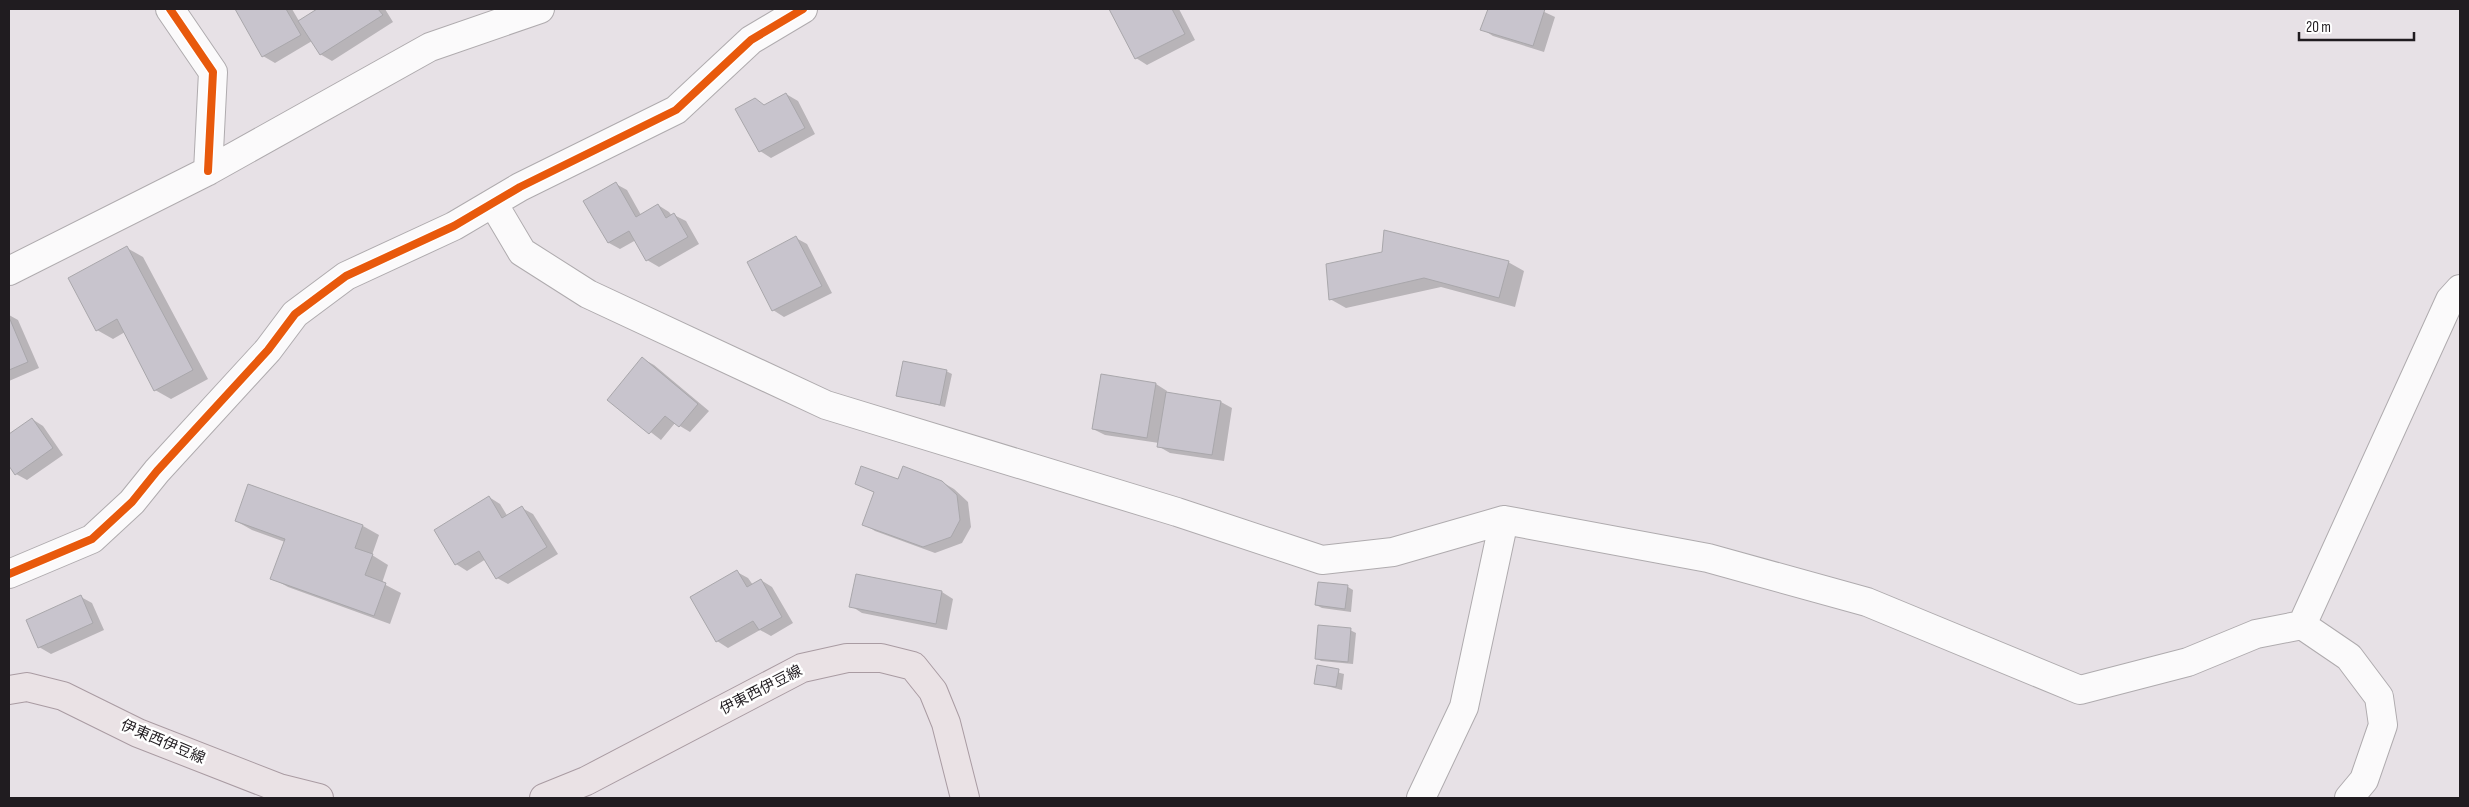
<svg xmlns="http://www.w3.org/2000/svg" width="2469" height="807" font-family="'Sofia Sans Condensed','Noto Sans JP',sans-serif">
<rect width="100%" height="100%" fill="#e7e1e6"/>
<path fill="#0003" d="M236,9H292L299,21L319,9H385L393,22L332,61L320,54L312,41L275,63L263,56Z
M1113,9H1179L1195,40L1147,65L1136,58L1111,10Z
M1489,9H1538L1555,17L1544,52L1493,36L1482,29Z
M786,94L798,101L815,134L771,158L760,151L765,106Z
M616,184L627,190L641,215L658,205L669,212L672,216L674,215L686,221L699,244L659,267L647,260L636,240L620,249L609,243L585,201Z
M796,238L807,244L832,293L784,317L773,310Z
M127,248L143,257L208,379L171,399L155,390L125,332L113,339L97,330Z
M1508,262L1524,271L1515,307L1441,287L1346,308L1330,299L1328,265Z
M9,315L18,320L39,368L9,381Z
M643,359L654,365L709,411L690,432L675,423L661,440L609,400Z
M946,371L952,374L945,407L898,395Z
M1156,384L1167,391L1166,393L1221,402L1232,408L1224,461L1170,453L1158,446L1159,443L1105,435L1093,429Z
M32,419L43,426L63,455L27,480L16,474L9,464V435Z
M942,482L954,489L968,502L971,527L962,543L935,553L875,531L864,524L875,493L856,483Z
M249,485L363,526L379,535L372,555L388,565L382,583L401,593L390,624L288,587L272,578L285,542L252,530L236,521Z
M489,497L500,504L508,517L522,508L533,514L558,554L508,584L497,578L486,559L467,571L456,564Z
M737,572L748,578L753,585L761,580L772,587L793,623L771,636L760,630L728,648L717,641Z
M857,575L942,592L953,599L947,630L862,613L851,606Z
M1319,583L1348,587L1353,590L1351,612L1322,608L1316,605Z
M81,597L92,603L104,630L51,654L39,647Z
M1350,630L1356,633L1353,664L1321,661L1316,658Z
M1318,667L1344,674L1342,690L1315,683Z"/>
<path fill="#c8c4cd" stroke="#a9a7ab" d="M235,9H286L301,35L262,57Z
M317,9H378L383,15L320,55L298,21Z
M1109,9H1172L1185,34L1135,59Z
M1488,9H1545L1533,46L1480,30Z
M786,93L805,128L759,152L735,109L755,98L764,105Z
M616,182L636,217L658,204L666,218L674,213L688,237L646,261L629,231L608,243L583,201Z
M1384,230L1509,261L1499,298L1424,278L1329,300L1326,264L1382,252Z
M796,236L822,286L772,311L747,262Z
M127,246L193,370L154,391L117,319L96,331L68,278Z
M9,317L28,362L9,370Z
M642,357L698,404L679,427L665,416L649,434L607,400Z
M903,361L947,370L940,405L896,396Z
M1101,374L1156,383L1147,438L1092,429Z
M1166,392L1221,401L1212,455L1157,447Z
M32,418L53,448L15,475L9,466V434Z
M861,466L898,479L903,466L942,481L957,495L960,520L951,537L923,547L862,525L874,492L855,484Z
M248,484L363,525L355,548L373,554L365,575L386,583L374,616L270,579L285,539L235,521Z
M489,496L502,518L522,506L547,547L496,579L479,551L455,565L434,530Z
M737,570L747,587L761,579L782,617L759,630L753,621L716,642L690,597Z
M856,574L942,591L936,624L849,607Z
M1318,582L1348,585L1345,609L1315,605Z
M81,595L93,623L38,648L26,620Z
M1318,625L1351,628L1348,662L1315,659Z
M1317,665L1339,669L1336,687L1314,684Z"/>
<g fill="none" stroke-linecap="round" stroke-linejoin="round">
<defs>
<path id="minor" d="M170,9L213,72L208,171
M493,203L522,252L588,294L826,405L1177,512L1322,560L1393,552L1504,520L1708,558L1867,602L2080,690L2188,662L2256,634L2302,625L2450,300L2460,289
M9,271L208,171L430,47L540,9
M9,574L92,539L132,502L157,471L268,350L295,314L346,276L454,226L520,187L676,110L751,40L803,9
M2302,625L2349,657L2379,697L2383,725L2364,780L2349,798
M1421,798L1464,707L1504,520"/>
<path id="major" d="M9,690L27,687L63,696L138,733L279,788L319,798
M544,798L586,781L802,668L847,658H881L913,666L933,691L946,723L965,798"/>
</defs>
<use href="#minor" stroke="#afabae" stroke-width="30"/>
<use href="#major" stroke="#a99ba2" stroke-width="30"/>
<use href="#minor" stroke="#fbfafb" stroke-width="28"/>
<use href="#major" stroke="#eae2e5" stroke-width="28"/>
<defs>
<path id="cycleway" d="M170,9L213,72L208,171
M9,574L92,539L132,502L157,471L268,350L295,314L346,276L454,226L520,187L676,110L751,40L803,9"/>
</defs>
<use href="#cycleway" stroke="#fff" stroke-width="11"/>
<use href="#cycleway" stroke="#e8590c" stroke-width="8"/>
</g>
<g text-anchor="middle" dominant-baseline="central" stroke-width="5" stroke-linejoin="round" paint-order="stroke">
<g font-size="15" fill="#201c20" stroke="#fff">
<text transform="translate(761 690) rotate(-27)">伊東西伊豆線</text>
<text transform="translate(163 742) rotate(23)">伊東西伊豆線</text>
</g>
</g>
<rect width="2469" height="807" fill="none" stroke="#201c20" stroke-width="20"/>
<path d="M2299 32v8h115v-8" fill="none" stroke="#201c20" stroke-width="2.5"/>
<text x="2306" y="32" font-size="15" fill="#201c20" stroke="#ffffff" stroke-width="4" paint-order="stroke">20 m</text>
</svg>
